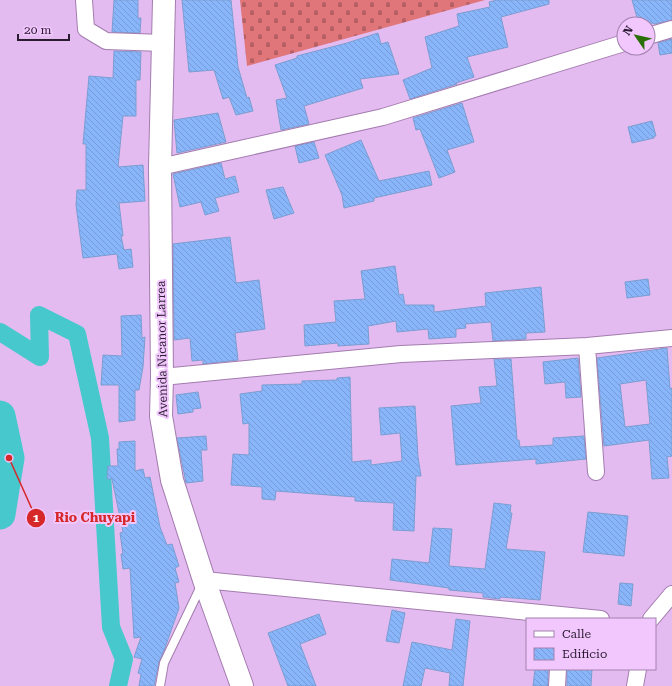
<svg xmlns="http://www.w3.org/2000/svg" width="672" height="686" font-family="'Roboto Serif',serif">
<defs>
<pattern id="cemetery-stones" width="16" height="16" patternUnits="userSpaceOnUse"><rect width="16" height="16" fill="#e0767a"/><path d="M2 7V4a2 2 0 0 1 4 0v3zM10 15v-3a2 2 0 0 1 4 0v3z" fill="#b66064"/></pattern>
<pattern id="building-back-hatch" width="6" height="6" patternUnits="userSpaceOnUse"><rect width="6" height="6" fill="#89b6fb"/><path d="M-1 5l2 2M0 0l6 6M5-1l2 2" fill="none" stroke="#769cd7"/></pattern>
</defs>
<rect width="100%" height="100%" fill="#e4bbf0"/>
<path fill="url(#cemetery-stones)" d="M240,0H485L247,66Z"/>
<g fill="none" stroke-linecap="round" stroke-linejoin="round">
<path stroke="#47c8cc" stroke-width="18" d="M0,332L40,357L39,315L77,334L100,438L111,627L124,659L118,686"/>
<path stroke="#47c8cc" stroke-width="31" d="M0,416L9,458L0,514"/>
</g>
<path fill="url(#building-back-hatch)" stroke="#7b9dd1" fill-rule="evenodd" d="M114,0H138V18H141L140,33L112,32Z
M182,0H231L238,67L247,98L249,97L253,111L236,115L229,97L223,99L214,70L189,72Z
M497,0H549V4L501,17L508,47L467,57L474,77L456,83L457,84L410,99L403,80L432,68L425,37L459,26L457,14L490,7L489,2Z
M632,0H672V20L654,24L653,23L639,24Z
M378,33L381,44L388,42L399,74L360,79L363,88L304,106L309,124L281,130L276,100L287,98L275,65L297,58V56L347,43Z
M672,39V53L660,55L658,43Z
M114,51L141,52L140,80H136V116H123L118,167L143,165L145,201L119,203L123,236H121L124,250L131,249L133,267L119,269L117,254L83,258L76,205L77,190H86V144H83L89,76L113,78Z
M462,103L474,142L447,150L455,172L439,178L420,129L416,130L413,118Z
M218,113L226,142L177,153L174,120Z
M652,121L656,136H654V138L632,143L628,127Z
M361,140L379,181L429,171L432,185L374,198V201L344,208L342,195L325,155Z
M314,142L319,158L299,163L295,146Z
M221,163L225,179L235,176L239,192L215,198L219,211L205,215L201,202L180,207L173,174Z
M283,187L294,213L274,219L266,190Z
M230,237L236,283L259,280L265,329L235,333L238,360L203,364V360L192,361L190,338L174,340L173,244Z
M395,266L399,295L403,294L405,305H434V312L486,306L485,293L541,287L545,332L526,333V339L493,341L491,322L465,324L466,328L456,329V337L429,339L428,329L397,332L396,321L368,326L369,344L338,346V343L305,346L304,325L336,322L334,301L365,299L361,271Z
M648,279L650,295L627,298L625,282Z
M141,315L142,338L145,337L143,367L139,390H135V420L119,422V385H101L103,355L122,356L121,316Z
M667,348L670,389L672,388V456L667,457L669,478L652,479L649,440L604,446L597,358ZM646,380L650,424L625,427L620,384Z
M578,358L581,397L566,398L565,382L545,384L543,362Z
M494,359H511L517,440H519L520,447L553,445V438L584,436L586,459L536,464V459L456,465L451,406L481,403L479,387L497,386Z
M350,377L352,462L371,460V465L402,461L400,433L381,435L379,408L415,406L418,457L421,476H416L414,531L393,530L394,503L355,501V497L276,491L275,500L262,499V487L231,485L233,454L249,455V423L243,424L240,394L262,391V385L302,384V381L337,380V378Z
M198,392L201,408L193,409V412L178,414L176,395Z
M206,436L207,450H201L203,481L186,483L177,438Z
M135,441V471L143,469L145,478L150,477L160,527L167,545L172,544L179,566L175,568L179,582L175,583L179,608L165,648L159,662L154,686H139L141,674L138,673L142,659L134,657L141,637L134,638L130,568L123,569L121,554H123L120,533L123,532L112,479H107L108,466H118L117,449H119V442Z
M494,503L511,505L510,513H512L506,549L545,552L540,600L500,597V599L483,597V593L449,590V588L390,580L392,559L429,563L433,528L452,529L449,566L485,569Z
M588,512L628,516L624,556L583,552Z
M620,583L633,584L631,606L618,604Z
M392,610L405,613L399,643L386,641Z
M319,614L326,634L300,644L316,686H288L268,633Z
M456,619L470,621L463,686H449L450,673L425,668L421,686H403L412,642L452,650Z
M535,669H548V686H533Z
M567,669H592L591,686H567Z"/>
<g fill="none" stroke-linecap="round" stroke-linejoin="round">
<defs>
<path id="lane" d="M160,686L164,663L202,584"/>
<path id="street" d="M84,0L86,29L106,41L163,43
M648,36L672,29
M160,167L383,117L624,43
M587,346L596,472
M162,377L401,354L587,346L672,338
M204,580L601,619
M651,619L672,594
M557,686L558,669
M635,686L638,669"/>
<path id="secondary" d="M164,0L160,167L162,377L161,416L172,480L204,580L242,686"/>
</defs>
<use href="#lane" stroke="#a37caf" stroke-width="10"/>
<use href="#street" stroke="#a37caf" stroke-width="18"/>
<use href="#secondary" stroke="#a37caf" stroke-width="24"/>
<use href="#lane" stroke="#fff" stroke-width="8"/>
<use href="#street" stroke="#fff" stroke-width="16"/>
<use href="#secondary" stroke="#fff" stroke-width="22"/>
</g>
<g text-anchor="middle" dominant-baseline="central" stroke-width="4" stroke-linejoin="round" paint-order="stroke">
<g font-size="12" fill="#2b1b30" stroke="#f1c7fe">
<text transform="translate(162 349) rotate(-91)">Avenida Nicanor Larrea</text>
</g>
</g>
<path fill="none" stroke="#d62828" stroke-width="1.5" d="M9 458L36 518"/>
<g fill="#d62828" stroke="#f1c7fe" stroke-width="1.5">
<circle cx="9" cy="458" r="4"/>
<circle cx="36" cy="518" r="10"/>
</g>
<g font-size="12" text-anchor="middle" font-weight="bold" fill="#fff">
<text x="36" y="522">1</text>
</g>
<g font-size="13" text-anchor="middle" font-weight="bold" fill="#d62828" stroke="#f1c7fe" stroke-width="4" stroke-linejoin="round" paint-order="stroke">
<text x="95" y="522">Rio Chuyapi</text>
</g>
<rect x="526" y="618" width="130" height="52" fill="#f1c7fe" stroke="#a282ac"/>
<rect x="534" y="631" width="20" height="6" fill="#ffffff" stroke="#a282ac"/>
<text x="562" y="638" font-size="12" fill="#2b1b30">Calle</text>
<rect x="534" y="648" width="20" height="12" fill="url(#building-back-hatch)" stroke="#a282ac"/>
<text x="562" y="658" font-size="12" fill="#2b1b30">Edificio</text>
<g transform="translate(636 36) rotate(304)"><circle r="19" fill="#f1c7fe" stroke="#a282ac"/>
<path d="M0-3L7 15L0 10L-7 15Z" fill="#2a6e08"/>
<text y="-6" font-size="11" font-weight="bold" text-anchor="middle" fill="#2b1b30">N</text>
</g>
<path d="M18 34v6h51v-6" fill="none" stroke="#2b1b30" stroke-width="2"/>
<text x="24" y="34" font-size="12" fill="#2b1b30" stroke="#f1c7fe" stroke-width="3" paint-order="stroke">20 m</text>
</svg>
